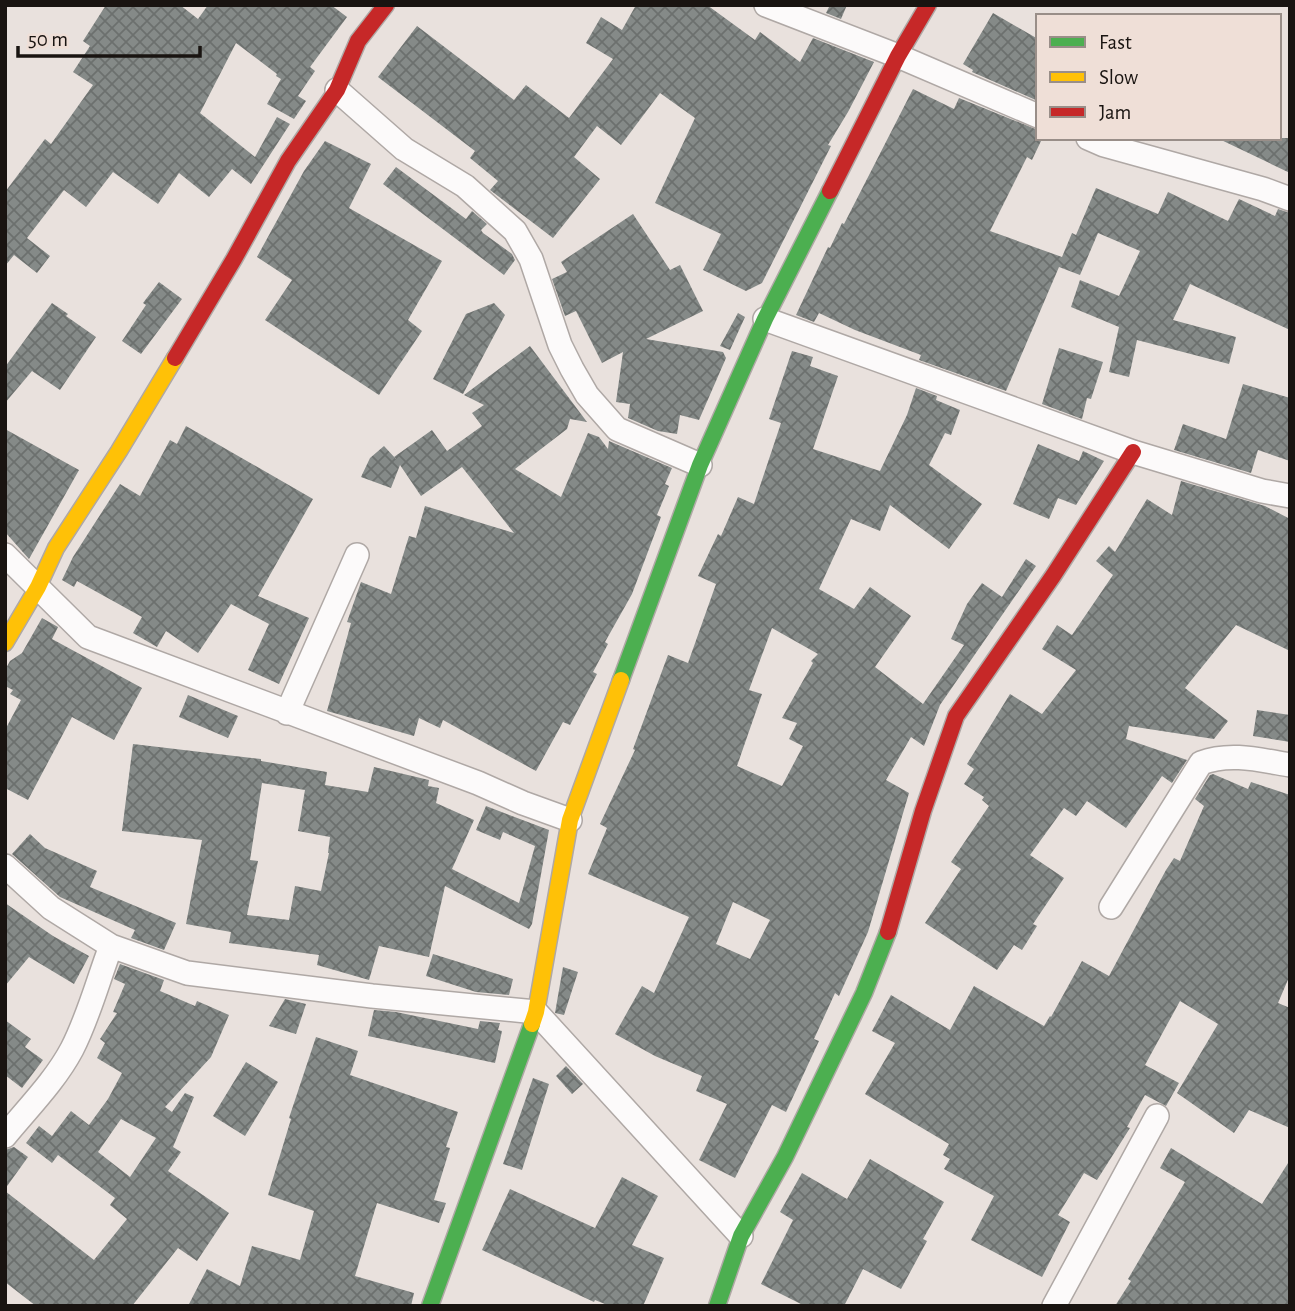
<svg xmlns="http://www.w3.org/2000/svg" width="1295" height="1311" font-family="'Alegreya Sans',sans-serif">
<defs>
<pattern id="building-cross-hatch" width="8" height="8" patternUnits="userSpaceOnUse" patternTransform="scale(1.75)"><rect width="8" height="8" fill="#858a88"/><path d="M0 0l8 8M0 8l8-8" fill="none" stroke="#6c706e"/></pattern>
</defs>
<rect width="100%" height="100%" fill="#e9e1dd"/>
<path fill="url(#building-cross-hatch)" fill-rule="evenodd" d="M106,5H180L198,19L208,5H331L347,17L310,67L315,71L298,96L306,101L294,119L267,104L281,79L276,76L277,74L236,43L200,113L255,157L277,117L290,124L251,184L232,169L209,197L179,173L158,204L113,172L86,207L64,190L27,238L50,256L37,273L14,255L5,266V192L45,139L51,144L93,85L73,72L90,46L83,41Z
M636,5H707L755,40L760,32L800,62L813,38L874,62L848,112L828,145L831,146L762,283L746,291L703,270L721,234L655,203L695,118L660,93L621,145L597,126L574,157L600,179L553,238L490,190L498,181L470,158L475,151L378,77L417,26L514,100L526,85L569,118L613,59L586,43L601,17L622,30Z
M830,5H847L841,19L826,13Z
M993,13L1038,39V101L972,72L973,70L963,64Z
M913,89L954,109L959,98L1038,130V140L1041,141L1032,160L1027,157L990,231L1062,257L1072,233L1076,235L1096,188L1158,214L1168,192L1228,221L1239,199L1275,216L1278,209L1290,213V330L1190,284L1173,320L1236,337L1229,364L1137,340L1129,377L1109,372L1119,327L1071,307L1080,280L1119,296L1140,251L1098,233L1080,275L1059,267L1006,391L919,360L921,355L855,330L819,313L814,322L796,315L828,247L830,248L842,223L844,224Z
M1217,138H1290V173Z
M325,141L371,164L349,208L442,261L408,320L422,331L379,395L265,320L292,280L257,257L304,171Z
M396,167L466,219L472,211L487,224L481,230L483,233L512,254L515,260L504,275L383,184Z
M633,214L670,270L680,265L703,311L646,339L723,352L726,358L699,420L680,415L677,434L658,431L628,418L630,404L616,402L623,352L602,363L576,311L565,316L552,279L567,272L561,262Z
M159,282L182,299L141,354L122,341L146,305L143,303Z
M52,303L68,314L66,316L96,337L60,390L32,371L5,403V367Z
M494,303L505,315L463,394L433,379L466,314Z
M738,313L745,317L730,350L720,346Z
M530,346L587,422L570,419L567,429L515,469L561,497L588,433L599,437L608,449L609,441L672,468L665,484L669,486L657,515L661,517L632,594L605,642L608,644L593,672L597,674L570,725L563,722L536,771L443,720L440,728L419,718L414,736L327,711L351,623L347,622L361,582L391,594L409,536L416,538L425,506L514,533L462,467L421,496L400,465L391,488L361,477L370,458L384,446L396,459L394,457L432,430L447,451L482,426L472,413L484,405L464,395Z
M1059,348L1103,362L1091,399L1087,398L1082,419L1042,404Z
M792,351L813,357L810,366L838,376L813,449L880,471L907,415L916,388L937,396L936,400L960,410L951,435L945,433L929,465L982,504L949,549L890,505L880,531L851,519L819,589L854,609L870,587L911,616L875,667L923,704L964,645L951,639L967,604L982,583L1002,597L1026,559L1036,566L940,705L924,746L911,737L886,780L909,793L868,932L839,996L835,993L814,1039L819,1041L786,1112L772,1105L735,1178L699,1160L727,1104L696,1091L702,1076L655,1056L615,1034L642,986L654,993L689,917L588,874L607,828L600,824L635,750L633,749L668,655L688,663L716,584L698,576L718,534L721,536L738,497L754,504L781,423L769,419ZM772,628L818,654L811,661L813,663L782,718L797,723L789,739L803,746L782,786L737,766L762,694L749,690ZM733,902L770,920L750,959L716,944Z
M1243,384L1290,398V461L1258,450L1251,473L1174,450L1183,424L1226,439Z
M186,426L313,499L258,596L309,618L279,684L248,670L269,624L231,604L198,653L166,631L157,647L133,633L142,617L77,581L74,587L62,580L73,557L120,484L140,496L170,440L177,444Z
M5,429L79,470L29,559L5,532Z
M1038,444L1079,461L1083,451L1104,461L1076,505L1058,498L1049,519L1013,504Z
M1181,481L1265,506L1290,519V651L1236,625L1185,688L1228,721L1214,739L1129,726L1126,739L1187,760L1172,783L1162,776L1126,828L1087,801L1076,816L1064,808L1030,855L1064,878L1033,924L1037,926L1022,950L1014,945L997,970L925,923L961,869L951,862L989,806L982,800L984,797L964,784L974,769L967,764L1010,694L1042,714L1076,670L1042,649L1057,625L1072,635L1113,575L1096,561L1109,546L1115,552L1147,499L1172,515Z
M42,618L58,627L52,639L142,688L114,740L72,717L28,800L5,788V730L21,700L10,694L13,690L5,686V670L10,661L22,653Z
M188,695L238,716L228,738L179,717Z
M1257,710L1290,715V742L1253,736Z
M133,744L261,759V761L327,772L325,785L368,792L374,767L429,780L428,786L439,788L436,803L474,820L452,869L519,903L535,846L503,832L500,840L476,830L486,806L549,830L532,924L529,929L445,886L429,957L379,946L369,980L317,965L319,955L229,943L231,932L186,924L202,840L122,831ZM262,783L305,790L298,831L330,837L328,853H329L321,891L295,886L289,920L247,915L258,861L250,860Z
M1213,774L1248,789L1251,782L1290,795V975L1278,1003L1290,1008V1128L1249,1110L1234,1133L1177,1093L1218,1024L1180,1001L1145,1065L1179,1083L1166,1106L1145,1095L1127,1127L1130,1128L1097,1180L1084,1173L1058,1215L1070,1222L1042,1277L971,1240L994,1196L944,1169L950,1159L943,1155L949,1144L865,1094L895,1043L872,1031L891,995L950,1030L974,986L1044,1026L1050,1016L1051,1017L1082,961L1109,976L1166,870L1174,858L1180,861L1204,806L1195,799L1210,775Z
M30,834L45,848L97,871L90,887L176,923L164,950L131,938L135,930L60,897L12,854Z
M5,903L53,936L89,956L74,984L29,957L5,986Z
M433,954L513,979L509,995L476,992L426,976Z
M120,964L164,980L160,991L195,1006L197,1001L229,1015L211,1057L165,1107L172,1112L185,1093L194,1097L173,1147L181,1152L168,1171L229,1213L197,1261L178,1248L132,1306H36L5,1282V1191L94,1260L127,1219L110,1205L115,1198L58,1155L52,1163L26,1143L39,1126L52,1136L71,1111L89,1125L108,1099L122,1073L97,1058L105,1043L100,1039L117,1013L113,1012L125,984L114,979ZM121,1119L156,1138L130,1177L98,1152Z
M563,967L578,972L564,1015L555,1013Z
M285,999L306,1004L296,1034L269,1026Z
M374,1010L396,1012L478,1029L480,1021L500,1023L498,1030L502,1031L495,1063L368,1036Z
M5,1020L31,1039L25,1047L43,1060L22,1088L5,1075Z
M316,1037L358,1051L350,1075L458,1112L446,1147L450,1148L434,1200L446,1203L439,1223L377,1203L355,1276L414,1293L411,1306H188L207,1269L240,1286L252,1246L300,1260L314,1211L268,1195L291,1119L289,1118Z
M246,1062L278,1082L245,1136L213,1116Z
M566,1066L583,1084L572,1094L556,1076Z
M533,1078L549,1084L522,1170L503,1164Z
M14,1147L28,1157L5,1189V1150Z
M1171,1148L1262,1204L1290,1160V1306H1115L1131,1281L1128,1279L1185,1182L1160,1168Z
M870,1159L944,1202L923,1239L927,1241L901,1289L863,1269L844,1306H805L761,1284L793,1220L780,1212L802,1173L847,1199Z
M622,1177L658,1196L632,1245L664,1258L643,1306H610L595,1300L594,1302L482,1250L510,1189L595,1228Z"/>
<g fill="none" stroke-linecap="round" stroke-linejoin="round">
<defs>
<path id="street" d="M766,5L898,56L1038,116
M337,90L404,149L465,186L515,231L531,259L560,345L572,369L587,395L617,429L700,465
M1088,138L1104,145L1263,189L1290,199
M765,319L1133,452L1262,491L1290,496
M5,555L88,637L478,783L523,803L570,820
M287,713L357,555
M5,866L51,908L111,946L187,973L372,996L536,1012L741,1236
M1111,907L1201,763C1230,752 1260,760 1290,765
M5,1136C28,1108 55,1081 72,1049C89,1016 98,980 111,946
M1054,1306L1157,1116"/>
<path id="fast" d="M621,680L700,465L765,319L830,191
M430,1306L532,1024
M717,1306L741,1236L785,1157L864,993L888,932"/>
<path id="slow" d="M5,643L38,587L56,548L119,451L175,358
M532,1024L536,1012L570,820L621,680"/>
<path id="jam" d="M830,191L898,56L928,5
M175,358L234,259L288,161L337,90L358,41L386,5
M888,932L923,811L956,716L1053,576L1133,452"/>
</defs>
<use href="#street" stroke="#afa8a5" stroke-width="26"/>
<use href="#fast" stroke="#afa8a5" stroke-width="19"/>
<use href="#slow" stroke="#afa8a5" stroke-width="19"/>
<use href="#jam" stroke="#afa8a5" stroke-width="19"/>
<use href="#street" stroke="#fcfafa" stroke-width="23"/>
<use href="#fast" stroke="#4caf50" stroke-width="16"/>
<use href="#slow" stroke="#ffc107" stroke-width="16"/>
<use href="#jam" stroke="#c62828" stroke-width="16"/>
</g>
<rect width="1295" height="1311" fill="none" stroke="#191411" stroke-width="14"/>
<rect x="1036" y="14" width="245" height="126" fill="#efdfd7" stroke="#998e88" stroke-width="2"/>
<rect x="1050" y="37" width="35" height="10" fill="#4caf50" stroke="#998e88" stroke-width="2"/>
<text x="1099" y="49" font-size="21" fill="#191411">Fast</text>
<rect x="1050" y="72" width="35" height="10" fill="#ffc107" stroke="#998e88" stroke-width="2"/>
<text x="1099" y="84" font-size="21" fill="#191411">Slow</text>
<rect x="1050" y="107" width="35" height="10" fill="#c62828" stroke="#998e88" stroke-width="2"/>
<text x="1099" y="119" font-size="21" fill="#191411">Jam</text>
<path d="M18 46v10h182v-10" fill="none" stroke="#191411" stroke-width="3.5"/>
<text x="28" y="46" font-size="21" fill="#191411" stroke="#efdfd7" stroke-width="5" paint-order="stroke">50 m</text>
</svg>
